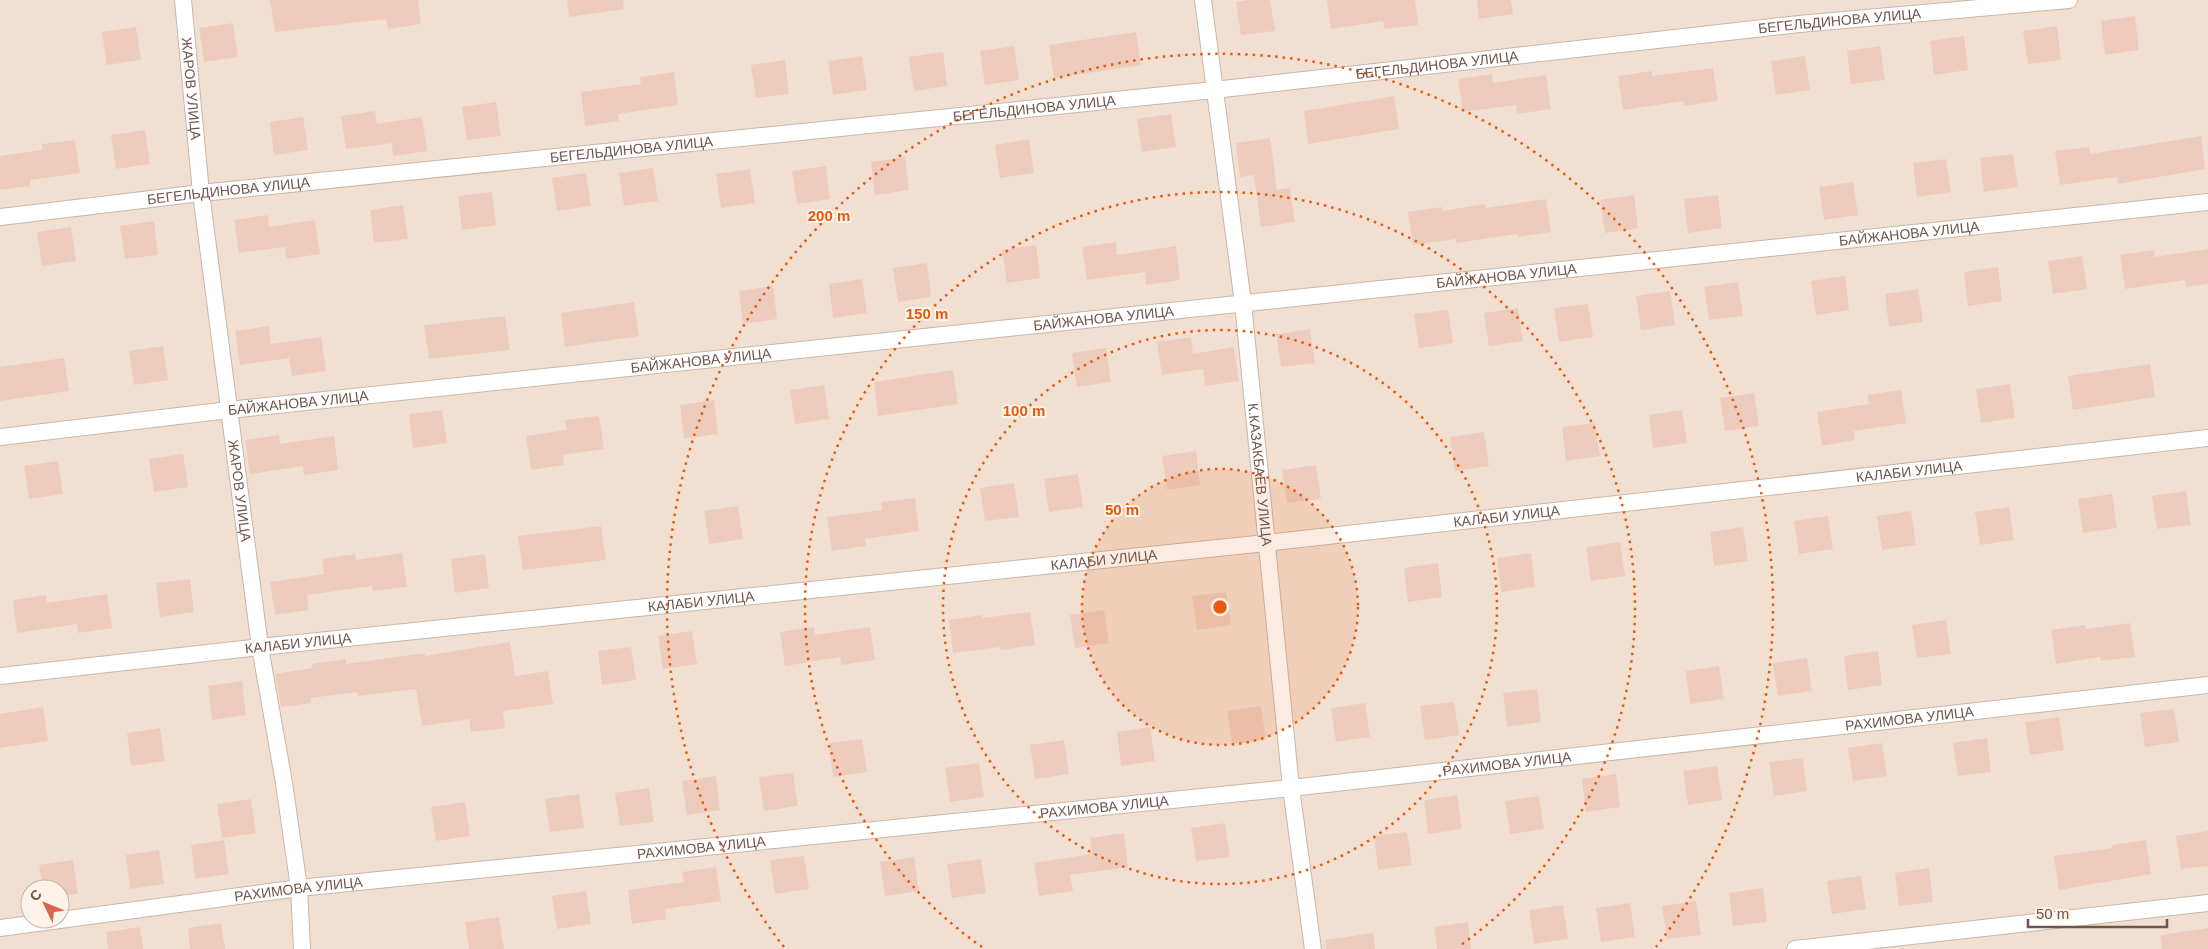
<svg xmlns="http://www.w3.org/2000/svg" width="2208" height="949" font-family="Helvetica,sans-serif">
<rect width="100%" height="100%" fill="#faefe3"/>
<path fill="#f1e0d2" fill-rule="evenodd" d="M0,0H2208V949H0ZM30,889H60V919H30Z"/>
<path fill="#edccbd" d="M270,0H418L421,24L388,29L386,19L275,32Z
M567,0H623L624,9L569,17Z
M1249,0H1270L1275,31L1241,35L1236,2Z
M1327,0H1415L1418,25L1384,29L1383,21L1331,29Z
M1477,0H1511L1513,14L1479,19Z
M2135,16L2139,50L2105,55L2101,21Z
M233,23L238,57L204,62L199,28Z
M2057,26L2061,60L2028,64L2023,31Z
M136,27L141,60L107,65L102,32Z
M1136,32L1141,65L1054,78L1049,45Z
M1964,36L1968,70L1934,75L1930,41Z
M1014,46L1019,80L985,85L980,51Z
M1880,46L1885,80L1851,84L1847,51Z
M943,52L947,86L914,91L909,57Z
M862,56L867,90L833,95L828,61Z
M1805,56L1810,90L1776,95L1771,61Z
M785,60L789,94L756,98L751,65Z
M1713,68L1718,101L1684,106L1683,101L1623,110L1618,76L1652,71V76Z
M674,72L678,105L618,114L619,121L585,126L581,92L641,84L640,77Z
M1492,74L1493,83L1546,75L1551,109L1517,114L1516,105L1463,112L1458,79Z
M1394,96L1399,129L1308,144L1304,111Z
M496,102L501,136L467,140L462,107Z
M375,111L377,124L422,117L427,151L393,156L392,143L346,149L341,116Z
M1171,114L1176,147L1142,152L1137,119Z
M303,117L308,150L274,155L270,122Z
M145,130L150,164L116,169L111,135Z
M2201,136L2205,169L2118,184L2117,177L2060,185L2055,151L2089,147L2090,154Z
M1270,138L1277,190L1290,188L1295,222L1261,227L1254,175L1240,177L1236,143Z
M1029,139L1034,173L1000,178L995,145Z
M75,140L80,173L30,180V186L0,190V156L42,150V144Z
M2013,154L2018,187L1984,192L1980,158Z
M905,157L909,190L875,195L871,162Z
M1946,159L1951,192L1917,197L1913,163Z
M826,166L830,199L797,204L792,171Z
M653,168L658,201L624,206L619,173Z
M750,169L755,203L721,208L716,174Z
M586,173L591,206L557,211L552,178Z
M1853,182L1858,215L1824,220L1819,187Z
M492,192L496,225L462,230L458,196Z
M1634,195L1638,228L1605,233L1600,200Z
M1718,195L1722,228L1688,233L1684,199Z
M1546,199L1551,232L1517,237V234L1456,243V239L1413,245L1408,212L1442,207V211L1485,204L1486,208Z
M403,205L408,239L374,243L370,210Z
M268,215L269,227L315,220L320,254L286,259L285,247L239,253L234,220Z
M154,221L158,255L125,259L120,226Z
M71,227L76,261L42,266L37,232Z
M1116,242L1117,255L1176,246L1180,280L1146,285L1145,272L1087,280L1082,247Z
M1036,245L1040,278L1007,283L1002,250Z
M2208,249V284L2186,287L2185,280L2125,289L2120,255L2154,250L2155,257Z
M2082,256L2087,289L2053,294L2048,261Z
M927,263L931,297L898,302L893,268Z
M1998,267L2002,301L1968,306L1964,272Z
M1845,276L1849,310L1816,315L1811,281Z
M862,279L867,313L833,318L829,284Z
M1738,282L1743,316L1709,320L1704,287Z
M773,286L777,319L743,324L739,291Z
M1918,289L1923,322L1889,327L1885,294Z
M1670,291L1675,325L1641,330L1636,296Z
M634,302L639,336L565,347L561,313Z
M1588,304L1593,337L1559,342L1554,308Z
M1518,308L1523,341L1489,346L1484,313Z
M1448,310L1453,343L1419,348L1414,314Z
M505,316L510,350L429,359L424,325Z
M269,326L271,344L321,337L326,371L292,376L289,358L240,365L235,331Z
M1310,329L1315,363L1281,367L1276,334Z
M1191,337L1193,354L1234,347L1239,381L1205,386L1203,369L1162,375L1157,342Z
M163,346L168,380L134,385L129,351Z
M1106,348L1111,382L1077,387L1072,353Z
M64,358L69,391L0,401V367Z
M2150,364L2155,397L2073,410L2068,376Z
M953,370L958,404L878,416L874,382Z
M2010,384L2015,418L1981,423L1976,389Z
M824,385L829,419L795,424L790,390Z
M1901,390L1906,423L1854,431L1855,440L1822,446L1817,412L1869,404L1867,395Z
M1754,393L1759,426L1725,431L1720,398Z
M714,400L718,434L684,439L680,405Z
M442,410L447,443L413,448L409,414Z
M1682,410L1687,443L1653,448L1649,415Z
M599,416L604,449L563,455L564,465L531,470L526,436L567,430L565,420Z
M1595,423L1600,456L1566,461L1562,427Z
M1484,432L1489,466L1455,471L1450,437Z
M279,435L280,444L334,436L338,470L304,475L303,466L250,474L245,440Z
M1196,451L1200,485L1167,490L1162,456Z
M183,454L188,487L154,492L149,459Z
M58,461L63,494L29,499L24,466Z
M1316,465L1321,499L1287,503L1282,470Z
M1078,474L1083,507L1049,512L1044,479Z
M1014,483L1019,517L985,521L980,488Z
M2186,491L2191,525L2157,529L2152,496Z
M2112,494L2117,528L2083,533L2078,499Z
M915,498L919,531L865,539L866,546L832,551L827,517L882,510L881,502Z
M738,506L743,539L709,544L704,511Z
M2009,507L2014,540L1980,545L1975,512Z
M1911,511L1916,545L1882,550L1877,516Z
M1828,516L1833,549L1799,554L1794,521Z
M601,526L606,560L523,570L518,536Z
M1743,527L1748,561L1714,566L1710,532Z
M1620,542L1625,576L1591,581L1586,547Z
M402,553L407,587L373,591L372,586L307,595L309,610L275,615L270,582L324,574L322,559L355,554L356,560Z
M1531,553L1535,587L1501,592L1497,558Z
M485,554L489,588L455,593L451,559Z
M1438,563L1442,597L1408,602L1404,568Z
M190,579L194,612L160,617L156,583Z
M1226,592L1231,625L1197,630L1192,596Z
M107,594L112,628L78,633L77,624L17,633L13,600L46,595L47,603Z
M1104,610L1109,643L1075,648L1070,615Z
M1030,612L1035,645L1001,650L1000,647L953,653L949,620L982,615L983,618Z
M1946,620L1951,654L1917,658L1912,625Z
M2130,623L2135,657L2101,661L2100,657L2056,664L2051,630L2085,625L2086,629Z
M814,627L815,635L870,627L875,660L841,665L840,657L785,666L780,632Z
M692,631L697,664L663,669L658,636Z
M510,642L515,676L548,671L553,704L503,711L505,728L471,732L469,719L422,726L416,689L358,696L357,692L311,698V703L281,707L275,674L312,668V664L346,659V664L425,653V656Z
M631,647L636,680L602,685L598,651Z
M1878,651L1882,685L1848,690L1844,656Z
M1807,658L1812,691L1778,696L1773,663Z
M1719,666L1724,699L1690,704L1686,671Z
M242,681L246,715L212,720L208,686Z
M1537,689L1541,722L1507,727L1503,693Z
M1454,702L1459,735L1425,740L1420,706Z
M1365,703L1370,737L1336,742L1331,708Z
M1261,706L1266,740L1232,744L1227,711Z
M43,707L48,741L0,748V714Z
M2174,709L2179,742L2145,747L2140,713Z
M2059,717L2064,750L2030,755L2025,722Z
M1150,727L1155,761L1121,766L1117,732Z
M160,728L165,761L131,766L127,733Z
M1987,738L1991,772L1958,776L1953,743Z
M862,739L867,772L833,777L829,743Z
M1064,740L1069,774L1035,779L1030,745Z
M1882,743L1887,776L1853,781L1848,748Z
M1803,758L1807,791L1774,796L1769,762Z
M979,763L984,797L950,802L945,768Z
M1717,766L1722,800L1688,805L1683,771Z
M793,773L798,806L764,811L759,777Z
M1616,774L1620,807L1586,812L1582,779Z
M716,776L720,810L687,815L682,781Z
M649,788L654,822L620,826L615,793Z
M579,794L584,828L550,832L545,799Z
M1457,795L1462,829L1428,834L1424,800Z
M1539,796L1544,829L1510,834L1505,801Z
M251,799L256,833L222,838L217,804Z
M465,802L470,836L436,841L431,807Z
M1225,823L1230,857L1196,861L1191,828Z
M2208,831V866L2181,869L2176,836Z
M1407,832L1412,865L1378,870L1374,836Z
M1124,833L1128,867L1070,875L1073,891L1039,896L1034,863L1092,854L1090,838Z
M224,840L229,874L195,879L191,845Z
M2146,840L2151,874L2059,890L2054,856L2112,848V845Z
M159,850L164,884L130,889L126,855Z
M804,856L809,889L775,894L770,860Z
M914,857L919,891L885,896L880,862Z
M981,859L986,893L952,898L947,864Z
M73,860L78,894L60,896V889H43L39,865Z
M716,867L721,901L665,909L666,919L632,924L628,890L684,882L682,872Z
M1929,868L1933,902L1899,906L1895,873Z
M1861,876L1866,909L1832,914L1827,881Z
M1763,888L1767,922L1733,926L1729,893Z
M586,891L591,924L557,929L552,896Z
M1696,901L1701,935L1667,939L1662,906Z
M1630,903L1635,937L1601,942L1596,908Z
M1563,905L1568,939L1534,944L1529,910Z
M499,917L504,949H469L465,922Z
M1468,922L1471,949H1437L1434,927Z
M221,923L225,949H190L188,928Z
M140,927L143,949H108L106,932Z
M2208,928V949H2162L2160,935Z
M1373,933L1375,949H1326L1325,940Z"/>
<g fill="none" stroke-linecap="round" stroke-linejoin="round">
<defs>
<g id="street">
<path id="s1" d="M183,0L201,193L260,647L284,783L299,888L302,949"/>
<path id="s2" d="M1203,0L1243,303L1291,788L1313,949"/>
<path id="s3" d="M0,217L201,193L1214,90L1799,24L2069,0"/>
<path id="s4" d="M0,437L229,410L2208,202"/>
<path id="s5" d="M0,676L260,647L1266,543L2208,438"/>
<path id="s6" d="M0,928L299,888L1291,788L2208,685"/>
<path d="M1795,949L2208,903"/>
</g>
</defs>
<use href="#street" stroke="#cab6aa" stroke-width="18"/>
<use href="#street" stroke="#fff" stroke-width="16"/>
</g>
<circle cx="1220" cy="607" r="138" fill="#e8590c" fill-opacity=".12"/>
<g fill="none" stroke="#e8590c" stroke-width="2.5" stroke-dasharray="2.5 5">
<circle cx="1220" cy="607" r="138"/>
<circle cx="1220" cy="607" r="277"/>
<path d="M982 947A415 415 0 1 1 1458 947"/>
<path d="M784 947A553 553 0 1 1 1656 947"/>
</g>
<g text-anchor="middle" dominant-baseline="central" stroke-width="4" stroke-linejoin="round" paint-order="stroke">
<g font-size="14" fill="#70554b" stroke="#fdf3e9">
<text stroke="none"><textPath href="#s3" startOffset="1850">БЕГЕЛЬДИНОВА УЛИЦА</textPath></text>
<text stroke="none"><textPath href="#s3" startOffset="1445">БЕГЕЛЬДИНОВА УЛИЦА</textPath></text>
<text stroke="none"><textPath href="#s1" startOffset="89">ЖАРОВ УЛИЦА</textPath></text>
<text stroke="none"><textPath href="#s3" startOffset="1040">БЕГЕЛЬДИНОВА УЛИЦА</textPath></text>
<text stroke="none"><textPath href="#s3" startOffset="635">БЕГЕЛЬДИНОВА УЛИЦА</textPath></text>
<text stroke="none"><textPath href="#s3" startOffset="230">БЕГЕЛЬДИНОВА УЛИЦА</textPath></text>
<text stroke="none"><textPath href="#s4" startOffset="1920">БАЙЖАНОВА УЛИЦА</textPath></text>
<text stroke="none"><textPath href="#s4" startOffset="1515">БАЙЖАНОВА УЛИЦА</textPath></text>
<text stroke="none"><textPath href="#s4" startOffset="1110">БАЙЖАНОВА УЛИЦА</textPath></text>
<text stroke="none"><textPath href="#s4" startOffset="705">БАЙЖАНОВА УЛИЦА</textPath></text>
<text stroke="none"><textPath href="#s4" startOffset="300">БАЙЖАНОВА УЛИЦА</textPath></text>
<text stroke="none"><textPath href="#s5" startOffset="1920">КАЛАБИ УЛИЦА</textPath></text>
<text stroke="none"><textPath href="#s2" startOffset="478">К.КАЗАКБАЕВ УЛИЦА</textPath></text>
<text stroke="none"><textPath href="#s1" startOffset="494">ЖАРОВ УЛИЦА</textPath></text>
<text stroke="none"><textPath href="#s5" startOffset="1515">КАЛАБИ УЛИЦА</textPath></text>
<text stroke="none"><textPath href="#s5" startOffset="1110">КАЛАБИ УЛИЦА</textPath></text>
<text stroke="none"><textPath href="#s5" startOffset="705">КАЛАБИ УЛИЦА</textPath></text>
<text stroke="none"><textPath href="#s5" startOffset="300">КАЛАБИ УЛИЦА</textPath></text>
<text stroke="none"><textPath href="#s6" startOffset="1921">РАХИМОВА УЛИЦА</textPath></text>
<text stroke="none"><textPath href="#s6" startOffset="1516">РАХИМОВА УЛИЦА</textPath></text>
<text stroke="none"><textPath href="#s6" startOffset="1111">РАХИМОВА УЛИЦА</textPath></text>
<text stroke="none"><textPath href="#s6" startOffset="706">РАХИМОВА УЛИЦА</textPath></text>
<text stroke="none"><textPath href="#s6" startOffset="301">РАХИМОВА УЛИЦА</textPath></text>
</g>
</g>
<circle cx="1220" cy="607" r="8" fill="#e8590c" stroke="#fdf3e9" stroke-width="2.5"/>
<g font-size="15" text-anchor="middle" font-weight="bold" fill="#e8590c" stroke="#fdf3e9" stroke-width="4" stroke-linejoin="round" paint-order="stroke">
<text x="829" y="221">200 m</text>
<text x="927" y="319">150 m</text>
<text x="1024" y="416">100 m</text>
<text x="1122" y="515">50 m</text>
</g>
<g transform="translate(45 904) rotate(313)"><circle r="24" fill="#fdf3e9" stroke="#c5b4aa"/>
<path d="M0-4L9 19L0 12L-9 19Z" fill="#da6451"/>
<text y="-8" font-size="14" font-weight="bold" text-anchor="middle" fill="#70554b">С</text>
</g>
<path d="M2028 919v8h139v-8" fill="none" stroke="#70554b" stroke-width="2.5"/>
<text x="2036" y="919" font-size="15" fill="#70554b" stroke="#fdf3e9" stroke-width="4" paint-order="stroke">50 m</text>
</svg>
